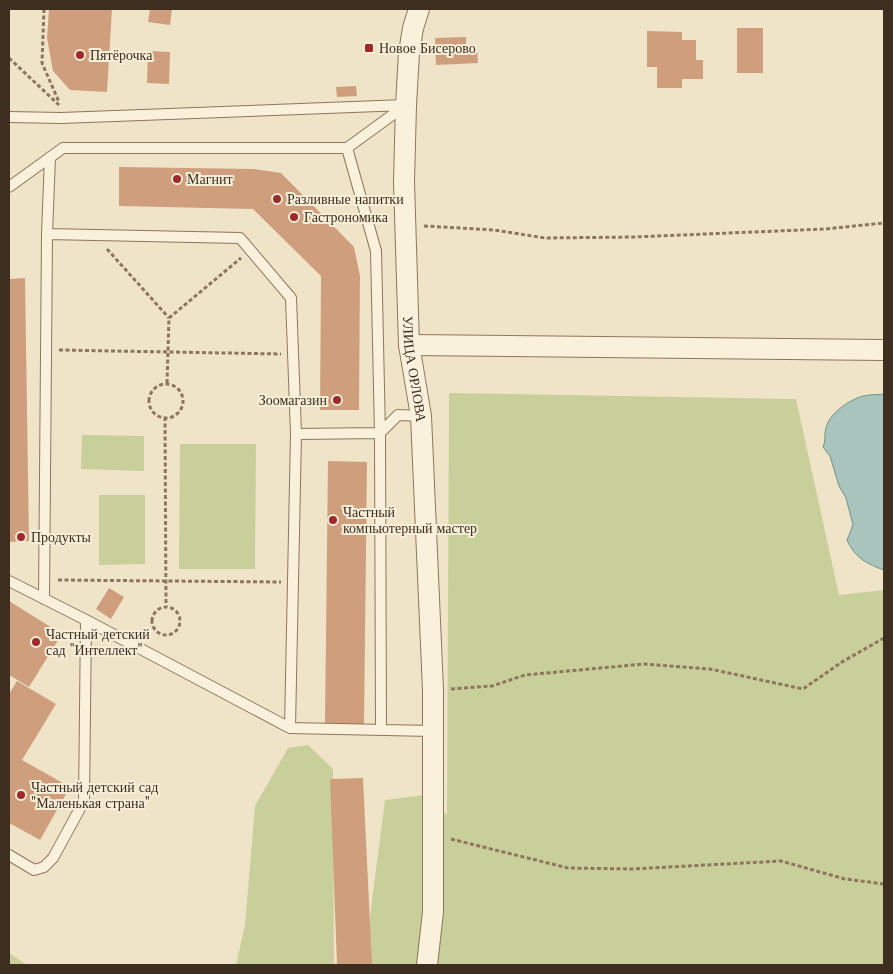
<svg xmlns="http://www.w3.org/2000/svg" width="893" height="974" font-family="'Libre Baskerville',serif">
<rect width="100%" height="100%" fill="#f0e4c8"/>
<path fill="#c9cf9b" d="M449,393L796,399L839,595L884,590V965H369L367,940L385,800L425,795L447,815Z
M82,435L144,436V471L81,469Z
M180,444H256L255,569H179Z
M99,495H145V564L99,565Z
M308,745L333,769L334,965H236L245,925L255,806L288,748Z
M9,953L27,965H9Z"/>
<path fill="#a9c4bc" stroke="#6f938a" d="M884,394V570C867,564 855,558 847,540L853,525L846,498L839,486L830,456L823,447C826,440 824,435 826,428C829,414 848,401 860,397C868,394 877,395 884,394Z"/>
<path fill="#cf9f7d" d="M49,9H112L107,92L70,90L53,71L47,38Z
M150,9H172L170,25L148,22Z
M737,28H763V73H737Z
M647,31L682,32V40H696V60H703V79H682V88H657V67H647Z
M466,37V49H477L478,63L436,65L435,38Z
M148,51L170,52L169,84L147,83Z
M356,86L357,96L337,97L336,87Z
M119,167L254,169L281,173L354,247L360,276L359,410H320L321,276L253,209L119,206Z
M25,278L29,541L9,542V279Z
M328,461L367,462L364,724H325Z
M109,588L124,597L111,619L96,609Z
M9,601L62,634L29,687L9,675Z
M17,681L56,704L22,760L70,787L40,840L9,823V694Z
M363,778L372,965H337L330,779Z"/>
<g fill="none" stroke-linecap="round" stroke-linejoin="round">
<defs>
<path id="service" d="M9,117L61,118L405,105
M347,148L376,251L380,433L381,730
M9,187L63,148H347L406,105
M47,234L240,238L291,298L296,434L380,433L398,415L421,416
M9,581L86,620
M44,599L47,234L50,157
M290,728L296,434
M9,855L34,870L44,867L53,858L84,801L86,620L290,728L432,731"/>
<g id="minor">
<path id="s1" d="M419,9L413,28L409,53L406,105L404,182L409,345L421,416L433,690V912L427,965"/>
<path d="M409,345L884,350"/>
</g>
</defs>
<use href="#service" stroke="#8d765c" stroke-width="12"/>
<use href="#minor" stroke="#8d765c" stroke-width="22"/>
<path stroke="#8d765c" stroke-width="3" stroke-dasharray="4 2.5" stroke-linecap="butt" d="M44,9L42,63L59,102
M9,58L59,105
M424,226L494,230L545,238L634,237L825,229L884,223
M107,249L169,318
M59,350L281,354
M167,383L169,318L241,258
M149 401a17 17 0 1 1 34 0a17 17 0 1 1-34 0Z
M165,417L166,607
M58,580L281,582
M152 621a14 14 0 1 1 28 0a14 14 0 1 1-28 0Z
M451,689L492,686L525,675L644,664L710,669L803,689L842,662L884,638
M451,839L568,868L632,869L781,861L845,879L884,884"/>
<use href="#service" stroke="#faf1dc" stroke-width="10"/>
<use href="#minor" stroke="#faf1dc" stroke-width="20"/>
</g>
<g fill="#9e2a2b" stroke="#f7eed8" stroke-width="2">
<rect x="364" y="43" width="10" height="10" rx="2.5"/>
<circle cx="80" cy="55" r="5"/>
<circle cx="177" cy="179" r="5"/>
<circle cx="277" cy="199" r="5"/>
<circle cx="294" cy="217" r="5"/>
<circle cx="337" cy="400" r="5"/>
<circle cx="333" cy="520" r="5"/>
<circle cx="21" cy="537" r="5"/>
<circle cx="36" cy="642" r="5"/>
<circle cx="21" cy="795" r="5"/>
</g>
<g text-anchor="middle" dominant-baseline="central" stroke-width="4" stroke-linejoin="round" paint-order="stroke">
<g font-size="14" fill="#3d2e20" stroke="#f7eed8" text-anchor="start">
<text x="379" y="48">Новое Бисерово</text>
<text x="90" y="55">Пятёрочка</text>
<text x="187" y="179">Магнит</text>
<text x="287" y="199">Разливные напитки</text>
<text x="304" y="217">Гастрономика</text>
<text x="327" y="400" text-anchor="end">Зоомагазин</text>
<text x="343" y="512">Частный<tspan x="343" dy="16">компьютерный мастер</tspan></text>
<text x="31" y="537">Продукты</text>
<text x="46" y="634">Частный детский<tspan x="46" dy="16">сад "Интеллект"</tspan></text>
<text x="31" y="787">Частный детский сад<tspan x="31" dy="16">"Маленькая страна"</tspan></text>
</g>
<g font-size="14" fill="#3d2e20" stroke="#f7eed8">
<text stroke="none"><textPath href="#s1" startOffset="362">УЛИЦА ОРЛОВА</textPath></text>
</g>
</g>
<rect width="893" height="974" fill="none" stroke="#3d2e20" stroke-width="20"/>
</svg>
